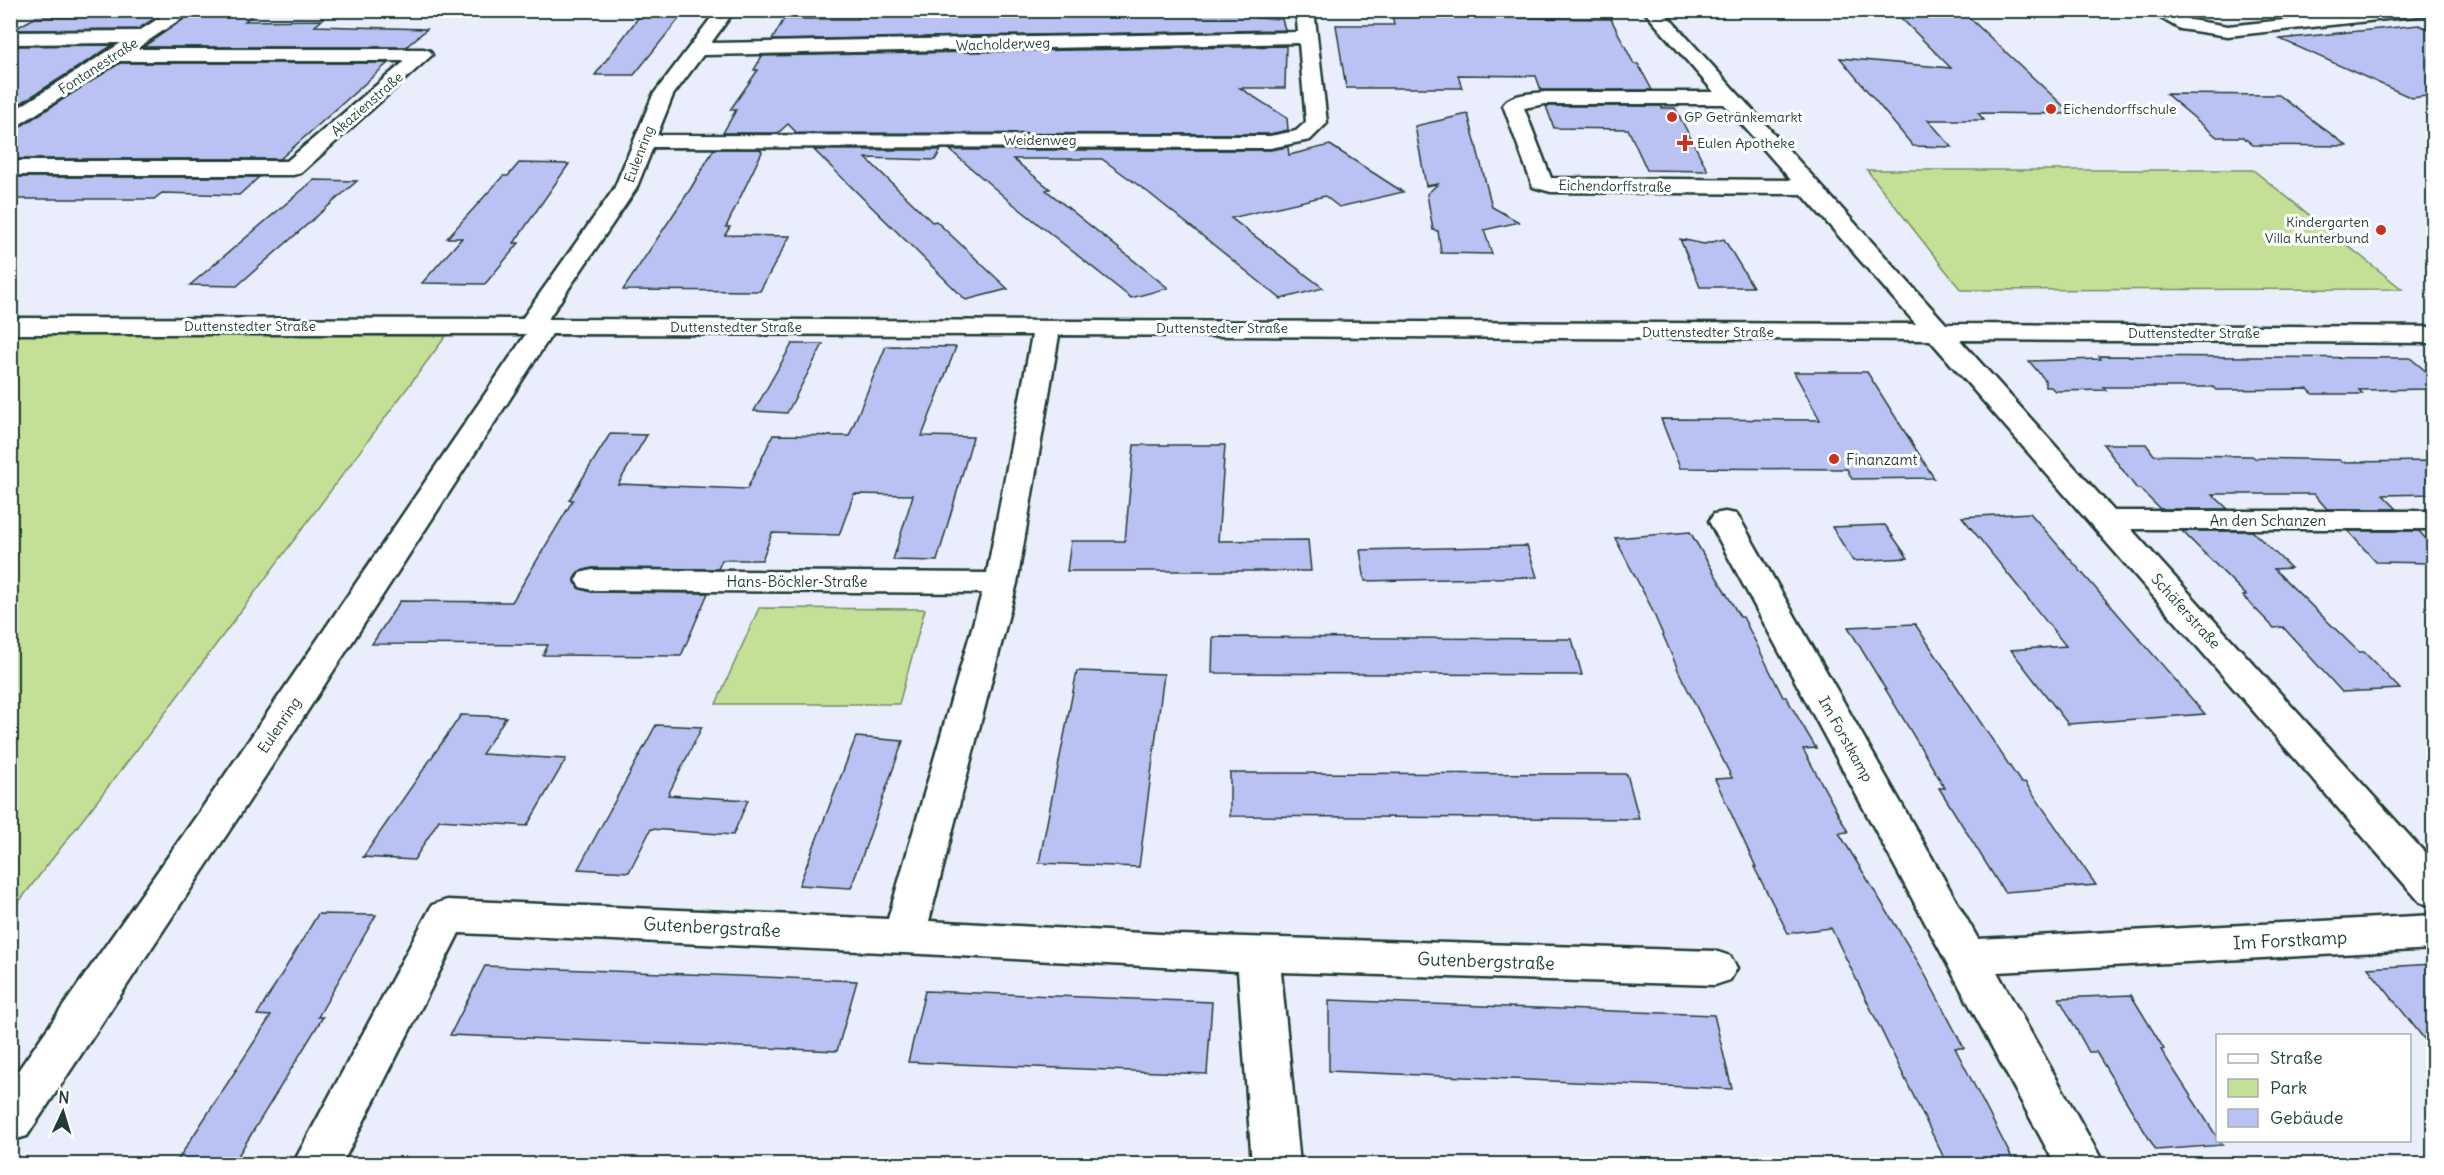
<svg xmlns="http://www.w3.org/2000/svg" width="2444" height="1175" font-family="Delius,sans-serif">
<rect width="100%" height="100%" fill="#eaedfb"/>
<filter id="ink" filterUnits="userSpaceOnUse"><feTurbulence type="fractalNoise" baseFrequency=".0167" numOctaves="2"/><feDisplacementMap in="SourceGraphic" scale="12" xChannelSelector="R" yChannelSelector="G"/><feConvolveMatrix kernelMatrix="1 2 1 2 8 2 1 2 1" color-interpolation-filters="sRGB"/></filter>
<g filter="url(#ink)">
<path fill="#c4e097" stroke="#728e66" stroke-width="1.5" d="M1867,170H2253L2402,289L1961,290Z
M11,334L446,336L159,721L11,912Z
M759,608L925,609L899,704H716Z"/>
<path fill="#bac2f3" stroke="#1f3d34" stroke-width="1.5" d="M644,10H686L634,75H595Z
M862,10L1255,11V18L1282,19L1285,30L772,40L784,19H858Z
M1893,10H1961L2072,114L1978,113L1984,120H1928L1952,147L1913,146L1840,58L1951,68Z
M116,13H163L138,29L13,30L36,17H110Z
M193,13H255L245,21L322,20L315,26L427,29L406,47H143Z
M1392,14H1451V17L1611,19L1634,64H1638L1652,90H1541L1536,76L1458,75L1462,88H1346L1336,25H1394Z
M2419,25L2433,31V95L2412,98L2280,39Z
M113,45L10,110V46Z
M1286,46L1285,88H1240L1287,118L1288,130L1270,134L797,133L788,124L778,133H723L736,110H730L758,70H754L762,56Z
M120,63H388L280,159H10V130L18,128Z
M2166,94L2279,95L2347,146L2253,145L2243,137H2217Z
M1546,106H1661L1662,108H1675L1708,171L1647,170L1628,129L1554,128Z
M1468,114L1492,207L1519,222L1484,230L1492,254L1441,253L1438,231L1433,230L1427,194L1438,184L1426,186L1415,126Z
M1330,145L1403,192L1339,207L1325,196L1231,218L1323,288L1281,299L1149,193L1102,159H1013L1050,189L1046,190L1168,288L1131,298L1007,199L950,150H1270L1288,147L1289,155Z
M714,149H760L762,152L726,227H730L725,235L790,236L760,291L623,290L691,188Z
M814,150H941L935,160L866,158L932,222L936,221L1008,289L966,300Z
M519,163L569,164L514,243H519L485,284L422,283L462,238H447L503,176H508Z
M10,177H259L239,195L162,193L154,199H10Z
M314,180L357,181L237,286L190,285Z
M1680,239L1704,244L1724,239L1753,287H1700Z
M792,344H823L787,413L754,411Z
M886,346L956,347L922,436L973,437L937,561L893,560L913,495L854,494L839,535L772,533L762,560H722L718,569L592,568L578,572L574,579L578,588L591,592L708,593L681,656L543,655L548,645L372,644L400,601L512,602L573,500H569L610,434L647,435L618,484L747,489L773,435L849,436Z
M2099,356L2410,358L2433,377V389L2359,390L2363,394H2313L2308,389L2216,390L2213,387H2103L2106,390L2055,391L2051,387H2045V380L2029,361L2101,359Z
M1794,372H1867L1934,478L1852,479L1847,469L1680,468L1661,419L1820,420Z
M2103,444H2146L2154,455L2252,456L2255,458L2340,460L2342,462L2433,461V494L2383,495L2397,509H2327L2314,494H2212L2228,509H2160L2140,489H2137Z
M1134,445H1225L1218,541L1308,540L1311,571H1067L1071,541H1125Z
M2030,513L2205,714L2068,724L2011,650L2066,646L1962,517Z
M1885,525L1908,558L1853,561L1832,527Z
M2182,531H2252L2291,568L2274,569L2359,652H2364L2400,689L2342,692L2283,627L2274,628L2243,596L2246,595Z
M2348,531H2419L2433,547V563L2376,562Z
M1690,532L1740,617H1743L1783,697H1786L1816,748L1803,749L1848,832L1839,833L1920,965L1964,1048H1955L2015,1164H1947L1831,928L1788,933L1754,867H1756L1715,779L1732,778L1679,672L1650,605L1615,538Z
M1527,546L1537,577L1365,581L1360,550Z
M1915,624L2021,783L2025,782L2096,885L2004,892L1939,788H1945L1848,627Z
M1213,637L1572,639L1582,675L1212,673Z
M1077,671L1164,674L1139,867L1039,863Z
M461,715L506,717L482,754L566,759L527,826L439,820L414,860L363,857Z
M656,725L702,727L668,795L748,800L733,835L651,829L629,872L578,869Z
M856,737L903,741L851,888L799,885Z
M1230,773L1627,774L1639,819L1230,816Z
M318,914L376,915L318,1017H323L233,1164H175L271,1016L257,1015Z
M2433,964V1050L2368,968Z
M485,966L764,977L857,981L837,1051L450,1035Z
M925,991L1212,1002L1207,1074L908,1062Z
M2131,995L2164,1049L2161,1050L2217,1137V1140L2223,1145L2156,1150L2096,1052H2089L2059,998Z
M1329,1000L1714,1015L1732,1089L1329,1071Z"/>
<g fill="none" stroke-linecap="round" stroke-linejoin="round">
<defs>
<path id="minor" d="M172,10H194L136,49H423L430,51L432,55L301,173L293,175H10V161H287L405,61H119L17,126L10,128V113L121,43L10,44V32L139,31Z
M717,10H735L711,43L1298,32L1296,10H1314L1327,123L1310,140L1270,148L653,147L636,189L548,319L1916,324L1802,194L1551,192L1533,187L1503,105C1511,93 1532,94 1545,92H1714L1643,10H1662L1946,324L2434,327V343L1960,340L2114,511H2434V529H2131L2434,863V907L2420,902L1930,340L1059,335L1017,583L929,921L1177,935L1715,951L1730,956L1737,968L1730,980L1715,985L1281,972L1300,1164H1252L1238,971L904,953L459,933L342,1164H293L432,905L447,900L888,919L982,593L592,590L580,587L576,580L580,573L592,570L987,573L1032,335L552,334L249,801L27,1136L10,1141V1082L221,781L526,334H10V318L522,319L614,189L653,95ZM1299,43L1306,122L1296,131L1270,136L657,135L673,95L703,55ZM1545,104H1724L1791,180L1551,178L1524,108Z
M2147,10H2171L2190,20L2228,26L2374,10H2434V14L2228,36L2180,29Z
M1725,512L1736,514L1741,521L1978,939L2434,915V949L1997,972L2104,1164H2055L1709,521L1714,514Z"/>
</defs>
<use href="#minor" stroke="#1f3d34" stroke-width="5"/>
<use href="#minor" fill="#fff" fill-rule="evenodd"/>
</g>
</g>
<g fill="#c8321e" stroke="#fff" stroke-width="2">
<circle cx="2051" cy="109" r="6"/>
<circle cx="1672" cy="117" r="6"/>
<path d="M1682 134h6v6h6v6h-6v6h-6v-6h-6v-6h6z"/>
<circle cx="2381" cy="230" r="6"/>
<circle cx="1834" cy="459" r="6"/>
</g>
<g text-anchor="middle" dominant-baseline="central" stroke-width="6" stroke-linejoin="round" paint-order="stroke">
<g font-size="14" fill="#1f3d34" stroke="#fff">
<text transform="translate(1003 44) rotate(-2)">Wacholderweg</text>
<text transform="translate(98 66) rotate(-33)">Fontanestraße</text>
<text transform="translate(367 104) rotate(-41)">Akazienstraße</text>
<text x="1040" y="140">Weidenweg</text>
<text transform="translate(639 154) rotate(-69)">Eulenring</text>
<text transform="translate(1615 186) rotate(1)">Eichendorffstraße</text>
<text x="250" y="326">Duttenstedter Straße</text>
<text x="736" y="327">Duttenstedter Straße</text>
<text x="1222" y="328">Duttenstedter Straße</text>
<text x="1708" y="332">Duttenstedter Straße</text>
<text x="2194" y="333">Duttenstedter Straße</text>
</g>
<g font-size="14" fill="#1f3d34" stroke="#fff" text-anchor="start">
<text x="2063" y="109">Eichendorffschule</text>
<text x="1684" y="117">GP Getränkemarkt</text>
<text x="1697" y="143">Eulen Apotheke</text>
<text x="2369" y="222" text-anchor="end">Kindergarten<tspan x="2369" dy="16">Villa Kunterbund</tspan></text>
</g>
<g font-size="15" fill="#1f3d34" stroke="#fff" text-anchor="start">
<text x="1846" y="459">Finanzamt</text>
</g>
<g font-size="15" fill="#1f3d34" stroke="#fff">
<text x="2268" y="520">An den Schanzen</text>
<text x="797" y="581">Hans-Böckler-Straße</text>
<text transform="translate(2186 611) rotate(48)">Schäferstraße</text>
<text transform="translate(279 725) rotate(-56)">Eulenring</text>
<text transform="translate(1846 739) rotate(61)">Im Forstkamp</text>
</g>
<g font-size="18" fill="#1f3d34" stroke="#fff">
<text transform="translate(712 927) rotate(3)">Gutenbergstraße</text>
<text transform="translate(2290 940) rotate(-3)">Im Forstkamp</text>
<text transform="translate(1486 961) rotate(2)">Gutenbergstraße</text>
</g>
</g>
<rect width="2444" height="1175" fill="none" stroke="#fff" stroke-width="36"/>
<rect x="18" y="18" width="2408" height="1139" fill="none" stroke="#1f3d34" stroke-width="2" filter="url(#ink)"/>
<rect x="2216" y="1034" width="195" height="108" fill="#ffffff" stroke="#a5b1ae" stroke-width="1.5"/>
<rect x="2228" y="1054" width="30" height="9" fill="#ffffff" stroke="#a5b1ae" stroke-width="1.5"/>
<text x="2270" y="1064" font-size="18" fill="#1f3d34">Straße</text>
<rect x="2228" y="1079" width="30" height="18" fill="#c4e097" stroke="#a5b1ae" stroke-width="1.5"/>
<text x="2270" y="1094" font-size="18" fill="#1f3d34">Park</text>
<rect x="2228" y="1109" width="30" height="18" fill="#bac2f3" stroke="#a5b1ae" stroke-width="1.5"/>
<text x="2270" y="1124" font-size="18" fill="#1f3d34">Gebäude</text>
<g transform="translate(63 1112) rotate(4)" stroke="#ffffff" stroke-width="4.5" paint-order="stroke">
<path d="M0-4.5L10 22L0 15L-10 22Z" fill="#1f3d34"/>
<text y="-9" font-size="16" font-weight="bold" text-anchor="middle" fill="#1f3d34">N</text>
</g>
</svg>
